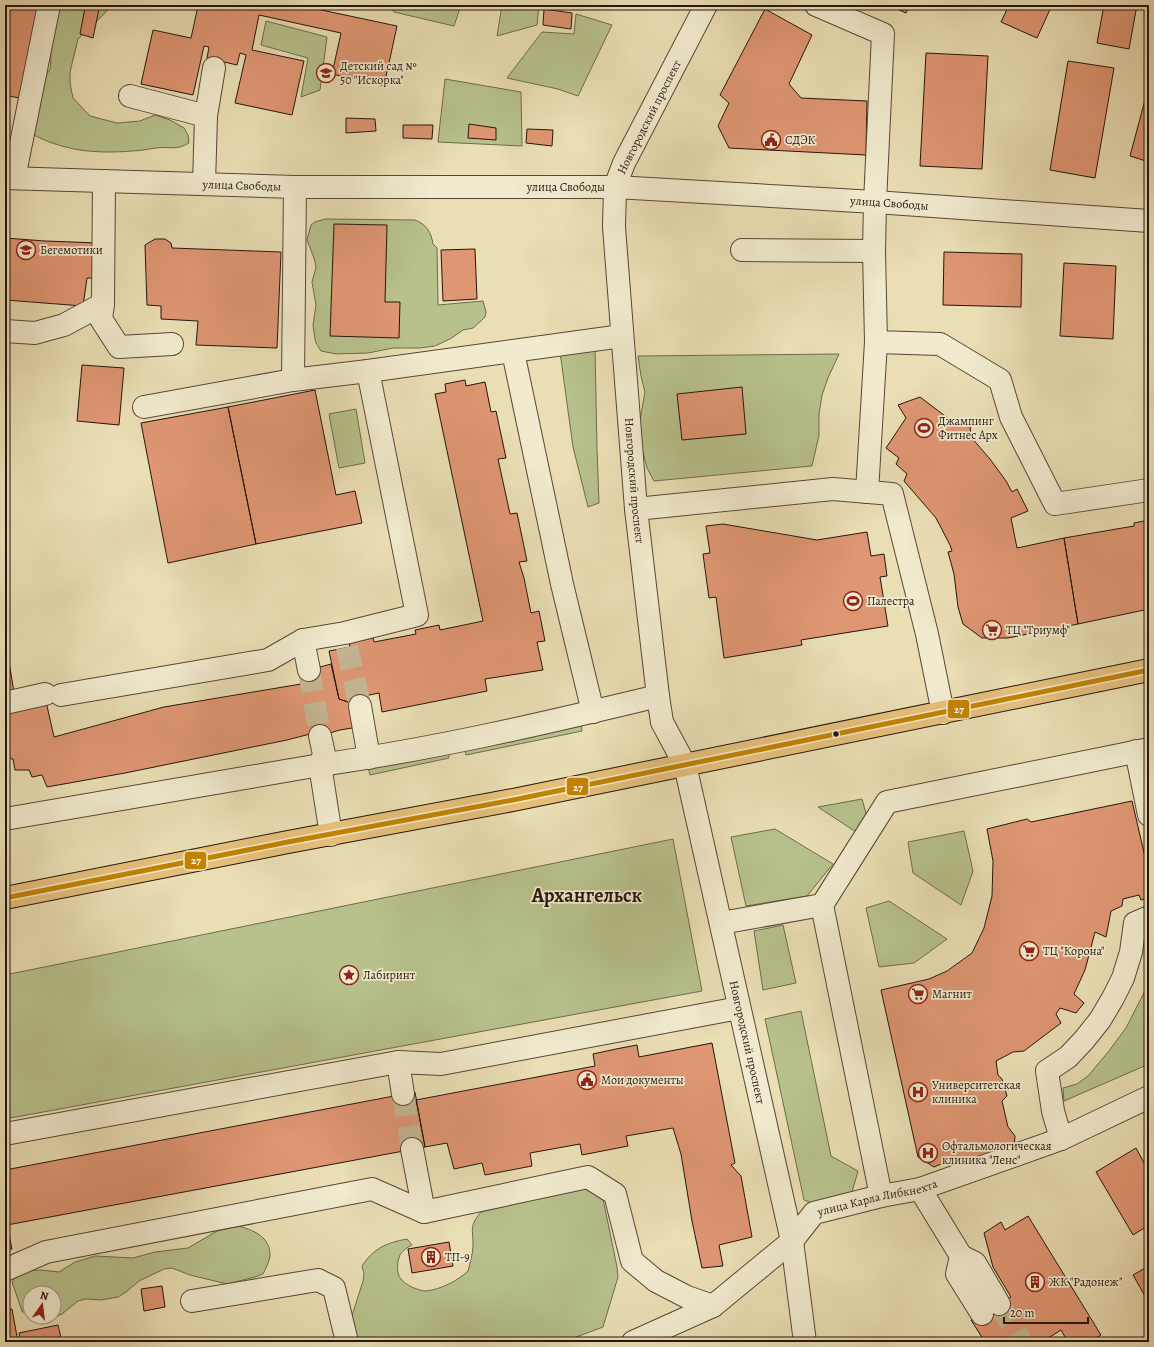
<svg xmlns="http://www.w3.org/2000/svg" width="1154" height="1347" font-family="Alegreya,serif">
<rect width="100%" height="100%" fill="#eadeb4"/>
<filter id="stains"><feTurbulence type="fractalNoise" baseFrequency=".005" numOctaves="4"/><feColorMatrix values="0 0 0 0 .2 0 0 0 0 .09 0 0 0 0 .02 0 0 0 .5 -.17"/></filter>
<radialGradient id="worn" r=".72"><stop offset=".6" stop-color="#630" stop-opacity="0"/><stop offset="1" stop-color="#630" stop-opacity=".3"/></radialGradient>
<path fill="#b7c18c" stroke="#6e6b4c" d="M43,5H109V8L102,16L78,39L70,72V83L73,98L90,116L117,123L140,121L155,115L170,120L184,128L188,135L189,143C176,151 170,146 156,148C148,149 140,151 132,151C95,154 63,151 30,133L44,76C46,75 48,73 49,71C55,60 45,19 43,5Z
M388,5H463L459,11L454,26L394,12Z
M502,5H539L537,25L497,36Z
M576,14L612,25L578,96L558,89L507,78L542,32L574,34Z
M266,21L327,37L320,90L301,97L308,58L261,45Z
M445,79L521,92L522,146L438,142Z
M325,219L415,220C427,225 431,232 433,244L437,248L438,305L483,301L486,312L485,317L482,320L473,328L463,330L450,339L435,346L420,348H393L368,353L336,354L321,351L316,343L315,339L313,325L316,305L312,282L316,267L314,258L307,240L311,225L315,222Z
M595,348L597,448L599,503L588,507L573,447L560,352Z
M839,354L828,378L822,395L819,414V435L812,466L654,481L647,468L642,448L640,420L645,392L641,376L638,356Z
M356,409L365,463L339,468L329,414Z
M581,724L582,731L466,755L464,747Z
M448,751L449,758L370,775L368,768Z
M862,799L867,817L856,832L818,807Z
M775,829L833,864L807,896L746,906L731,837Z
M964,831L973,871L961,905L913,873L908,842Z
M673,839L702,991L5,1119V975Z
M889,901L947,939L914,963L879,967L866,908Z
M783,925L796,983L763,990L754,931Z
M1149,983V1064L1064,1101L1063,1088L1077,1084L1088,1076L1109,1051L1126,1028Z
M801,1011L831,1156L858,1171L852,1192L814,1204L804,1200L765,1019Z
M588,1187L602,1194L617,1267L618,1277L603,1327L563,1342H359L358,1340L351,1319L363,1281L364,1274L362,1266C374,1248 386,1243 407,1239L412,1245C408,1247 402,1251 400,1255C397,1261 396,1274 401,1279C405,1285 419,1291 426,1291C442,1289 457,1281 468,1271C470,1263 473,1254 473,1245C473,1229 469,1226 481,1212Z
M237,1226C252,1229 271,1237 270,1256C269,1262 266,1268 263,1274L255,1277L227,1284L190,1275L172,1268L164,1269L139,1281L126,1292L118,1297L101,1300L86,1299L78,1301L62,1314L42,1322L30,1317H54V1293H30V1317L22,1311L12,1282L18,1274L26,1271L41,1270L59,1272L75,1262L95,1256L133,1258L155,1252L188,1248L217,1231Z"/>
<path fill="#df9673" stroke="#25150d" d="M5,5H39L19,98L5,95Z
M196,5H229L253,10L254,5H312V8L397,26L384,86L332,74L341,33L259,15L252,50L304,61L292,115L235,103L246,55L240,53L237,65L207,58L209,47L204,46L193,95L141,84L153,30L191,38L198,6Z
M888,5H910L906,13Z
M1009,5H1052L1037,38L1001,22Z
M1104,5H1137L1129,49L1097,43Z
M85,8L99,9L93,38L80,34Z
M544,9L572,13L571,29L543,25Z
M765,9L812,35L789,84L801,98L867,101L866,155L729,148L718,126L729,103L720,95Z
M926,53L988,56L982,169L920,166Z
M1068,61L1114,68L1095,178L1050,170Z
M1149,85V162L1130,156Z
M346,118L375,119L376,131L346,133Z
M469,124L496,128V140L468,138Z
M403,125H433L432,139L403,138Z
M527,129L553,130L552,146L526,143Z
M334,224L387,225L385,302H400L399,338L330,336Z
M5,238L45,241L99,243L97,278H87L83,306L5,300Z
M155,239H165L171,243L172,248L281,252L277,348L196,345L198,321L161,319V306L147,305L145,245Z
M475,249L477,299L443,301L441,250Z
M944,252L1022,254L1021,307L943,305Z
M1064,263L1116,266L1113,339L1060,336Z
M82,365L124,368L119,425L77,421Z
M465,380L466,386L485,382L491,412L496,411L506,458L498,459L510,514L517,513L527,561L519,562L524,578L531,613L539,611L545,641L537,642L543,670L485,679L487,691L382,712L379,693L360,697V706L339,699L329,651L350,647L349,643L373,638L374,642L416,634L415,630L439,625L440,630L483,621L435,394L446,392L445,384Z
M742,387L746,434L682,440L677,394Z
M315,390L336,495L355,491L362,523L256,544L228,407Z
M920,397L957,425L970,424L971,437L990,459L1006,481L1012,492L1017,489L1028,511L1011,518L1017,548L1064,538L1078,624L1008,638H982L963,624L958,607L954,574L948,552L952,551L950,545L936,518L904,481L907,474L896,464L899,458L886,448L906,418L898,405Z
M228,407L256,544L168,563L141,423Z
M1149,520V609L1078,624L1064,538L1134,526V523Z
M723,524L817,540L867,532L871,556L884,554L887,576L880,577L888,626L801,640L802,645L724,658L716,597L709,598L703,554L710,553L706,526Z
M5,648L7,649L15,699L5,701Z
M331,664L339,699L357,705L358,727L340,730L320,736L310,734L287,740L125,773L47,787L42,775L32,777L29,770H15L13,759L5,758V711L45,697L54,737L164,707L301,684L309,670Z
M1132,801L1149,874V898L1141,900L1139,895L1123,899L1122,906L1111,911L1106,937L1095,932L1085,970L1074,994L1084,1003L1076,1013L1060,1008L1056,1014L1061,1023L1024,1051L1013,1052L996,1061L998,1075L1002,1079L1007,1096L1002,1101L1008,1127L1015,1136L1014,1148L957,1169L948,1161L934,1167L918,1157L881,990L929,979L947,971L972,953L984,928L992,896L993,861L987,829L1027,819L1031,822Z
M712,1043L735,1163L731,1165L741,1176L752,1237L719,1245L723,1266L702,1268L692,1221L681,1154L673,1128L626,1136L628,1146L582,1155L580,1144L530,1153L532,1166L485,1175L482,1163L454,1169L447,1143L425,1147L416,1100L595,1066L593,1054L616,1049L637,1045L639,1057Z
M415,1092L425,1147L7,1225L12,1249L5,1250V1170Z
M1136,1148L1149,1172V1225L1133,1235L1096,1172Z
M1028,1216L1101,1335L1089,1342H1068L1061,1330L1042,1342H985L971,1320L1011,1297L993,1267L984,1233L1001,1222L1005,1230Z
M449,1242L453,1266L412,1273L408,1249Z
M1149,1266V1303L1133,1275Z
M162,1286L165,1307L144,1311L141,1289Z
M12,1309L18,1342H5V1311Z
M58,1325L62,1342H21L19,1333Z
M269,1339V1342H250Z"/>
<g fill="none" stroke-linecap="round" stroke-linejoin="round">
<path stroke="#c3b693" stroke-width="22" stroke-dasharray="22 11" stroke-linecap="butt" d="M347,647L360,706
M309,670L320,736
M403,1094L412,1149
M999,1304L1022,1342"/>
<defs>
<g id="minor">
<path id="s1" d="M706,5L624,163L615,187L614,227L636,509L658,696L662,722L685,765L792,1241L805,1342"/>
<path d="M816,5L883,34L875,202L874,251L876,342L940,344L1000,380L1011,417L1055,504L1149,490"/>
<path d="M130,96L206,116L204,184"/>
<path d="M206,116L214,68"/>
<path id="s2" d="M5,178L295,187H615L875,202L1149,221"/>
<path d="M14,178L49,5"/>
<path d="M295,187L293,380L368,371"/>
<path d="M742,250L874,251"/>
<path d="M103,304L101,319L119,347L172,344"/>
<path d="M5,331L35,333L64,325L103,304L104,181"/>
<path d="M513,352L562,584L593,712"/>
<path d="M144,407L293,380"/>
<path d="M867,492L876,342"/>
<path d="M636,509L833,489L892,494L927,634L943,713"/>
<path d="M303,640L309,670"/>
<path d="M61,695L268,660L303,640L345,633L417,615L368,371L622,336"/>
<path d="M5,703L45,694"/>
<path d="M360,706L369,758"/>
<path d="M320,736L324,754L320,765L331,835"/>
<path d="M1136,751L1149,815"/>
<path d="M5,819L320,765C434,749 546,723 658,696"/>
<path d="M721,923L822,905"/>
<path d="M398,1062L403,1094"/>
<path d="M5,1134L398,1062L441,1064L739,1008"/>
<path d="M1061,1139L1053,1111L1047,1071L1068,1057L1084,1040L1100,1020L1113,998L1123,978L1131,952L1135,923L1149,917"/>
<path d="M412,1149L424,1212"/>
<path d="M920,1189L961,1256L975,1263L999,1304"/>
<path d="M881,1196L822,905L887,802L1149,749"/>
<path d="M961,1256L957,1274L982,1314"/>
<path d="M5,1270L46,1252L372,1189L424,1212L588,1177L615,1194L632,1261L656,1281L687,1297L713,1306"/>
<path d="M192,1301L318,1280L334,1288L347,1342"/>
<path id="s3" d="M633,1342L713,1306L792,1241L814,1213L881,1196L920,1189L1061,1139L1149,1097"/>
</g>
<path id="major" d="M5,898L288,842L513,800L1149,670"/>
</defs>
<use href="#minor" stroke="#564737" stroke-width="24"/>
<use href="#major" stroke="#25150d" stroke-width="24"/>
<use href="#minor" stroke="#f1eace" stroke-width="22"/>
<use href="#major" stroke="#e5bf7a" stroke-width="22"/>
<defs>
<path id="bus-1" d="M5,898L288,842L513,800L1149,670"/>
</defs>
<use href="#bus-1" stroke="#f1eace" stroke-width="8"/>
<use href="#bus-1" stroke="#c28203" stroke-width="5"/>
</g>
<defs>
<symbol id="school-ring" viewBox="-11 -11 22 22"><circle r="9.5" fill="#f1eace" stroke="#8f2418" stroke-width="1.5"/><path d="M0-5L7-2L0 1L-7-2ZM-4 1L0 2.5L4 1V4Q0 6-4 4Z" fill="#8f2418"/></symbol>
<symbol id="civic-ring" viewBox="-11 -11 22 22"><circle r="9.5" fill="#f1eace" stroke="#8f2418" stroke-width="1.5"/><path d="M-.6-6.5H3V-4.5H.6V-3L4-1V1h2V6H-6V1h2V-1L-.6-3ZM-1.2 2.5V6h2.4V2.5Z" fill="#8f2418"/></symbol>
<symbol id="stadium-ring" viewBox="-11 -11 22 22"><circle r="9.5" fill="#f1eace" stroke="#8f2418" stroke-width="1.5"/><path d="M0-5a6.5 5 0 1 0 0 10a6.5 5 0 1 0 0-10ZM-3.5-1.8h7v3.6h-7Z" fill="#8f2418"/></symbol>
<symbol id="supermarket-ring" viewBox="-11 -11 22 22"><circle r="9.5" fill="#f1eace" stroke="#8f2418" stroke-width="1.5"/><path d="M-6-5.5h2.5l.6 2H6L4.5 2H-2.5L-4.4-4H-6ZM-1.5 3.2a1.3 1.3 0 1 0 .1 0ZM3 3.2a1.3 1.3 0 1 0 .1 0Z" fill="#8f2418"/></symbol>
<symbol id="sight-ring" viewBox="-11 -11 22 22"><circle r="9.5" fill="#f1eace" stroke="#8f2418" stroke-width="1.5"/><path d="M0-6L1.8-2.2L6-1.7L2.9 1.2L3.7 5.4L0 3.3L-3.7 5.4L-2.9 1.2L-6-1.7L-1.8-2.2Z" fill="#8f2418"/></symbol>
<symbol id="hospital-ring" viewBox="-11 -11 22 22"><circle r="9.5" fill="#f1eace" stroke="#8f2418" stroke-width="1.5"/><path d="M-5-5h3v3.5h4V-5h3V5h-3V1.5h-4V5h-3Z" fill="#8f2418"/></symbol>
<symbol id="building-ring" viewBox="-11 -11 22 22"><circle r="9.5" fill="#f1eace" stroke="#8f2418" stroke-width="1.5"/><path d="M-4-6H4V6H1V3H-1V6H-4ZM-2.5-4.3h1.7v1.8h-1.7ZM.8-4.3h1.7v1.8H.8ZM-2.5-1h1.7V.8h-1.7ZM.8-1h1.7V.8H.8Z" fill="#8f2418"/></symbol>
</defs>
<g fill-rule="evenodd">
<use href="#school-ring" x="315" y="62" width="22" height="22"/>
<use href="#civic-ring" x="760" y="129" width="22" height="22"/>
<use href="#school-ring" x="15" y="239" width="22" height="22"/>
<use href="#stadium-ring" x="913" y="417" width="22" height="22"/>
<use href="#stadium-ring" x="842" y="590" width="22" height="22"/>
<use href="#supermarket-ring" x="981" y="619" width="22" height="22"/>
<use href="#supermarket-ring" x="1018" y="940" width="22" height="22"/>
<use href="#sight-ring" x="338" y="964" width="22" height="22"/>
<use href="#supermarket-ring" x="907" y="983" width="22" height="22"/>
<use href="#civic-ring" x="576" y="1069" width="22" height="22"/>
<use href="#hospital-ring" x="907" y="1081" width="22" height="22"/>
<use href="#hospital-ring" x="917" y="1142" width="22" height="22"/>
<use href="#building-ring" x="420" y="1246" width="22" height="22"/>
<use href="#building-ring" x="1024" y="1271" width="22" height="22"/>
</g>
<circle fill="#25150d" stroke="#f1eace" stroke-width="1.5" cx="836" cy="734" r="3.5"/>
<g text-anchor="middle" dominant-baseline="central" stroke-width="3.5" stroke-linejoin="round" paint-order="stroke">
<g font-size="12" fill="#25150d" stroke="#f1eace" text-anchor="start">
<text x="340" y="66">Детский сад №<tspan x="340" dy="14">50 "Искорка"</tspan></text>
<text x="785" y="140">СДЭК</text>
<text x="40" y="250">Бегемотики</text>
<text x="938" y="421">Джампинг<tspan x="938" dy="14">Фитнес Арх</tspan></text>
<text x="867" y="601">Палестра</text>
<text x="1006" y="630">ТЦ "Триумф"</text>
<text x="1043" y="951">ТЦ "Корона"</text>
<text x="363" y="975">Лабиринт</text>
<text x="932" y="994">Магнит</text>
<text x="601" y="1080">Мои документы</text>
<text x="932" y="1085">Университетская<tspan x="932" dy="14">клиника</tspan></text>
<text x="942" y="1146">Офтальмологическая<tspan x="942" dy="14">клиника "Ленс"</tspan></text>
<text x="445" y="1257">ТП-9</text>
<text x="1049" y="1282">ЖК "Радонеж"</text>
</g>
<g font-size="12" fill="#25150d" stroke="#f1eace">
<text transform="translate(649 117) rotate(-63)">Новгородский проспект</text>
<text stroke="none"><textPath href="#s2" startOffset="237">улица Свободы</textPath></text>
<text stroke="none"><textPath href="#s2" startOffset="561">улица Свободы</textPath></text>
<text stroke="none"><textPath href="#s2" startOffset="885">улица Свободы</textPath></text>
<text stroke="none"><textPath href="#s1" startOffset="498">Новгородский проспект</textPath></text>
<text stroke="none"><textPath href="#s1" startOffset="1074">Новгородский проспект</textPath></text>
<text stroke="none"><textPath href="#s3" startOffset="291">улица Карла Либкнехта</textPath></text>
</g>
<g font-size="20" font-weight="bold" fill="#25150d" stroke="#f1eace">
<text x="587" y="895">Архангельск</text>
</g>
</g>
<g stroke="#f1eace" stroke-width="1.5">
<rect x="947" y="699" width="23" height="20" rx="4" fill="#c28203"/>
<rect x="566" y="777" width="23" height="19" rx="4" fill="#c28203"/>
<rect x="184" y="851" width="23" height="19" rx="4" fill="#c28203"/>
</g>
<g font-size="11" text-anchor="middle" font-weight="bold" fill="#fff">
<text x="959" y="713">27</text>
<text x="578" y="791">27</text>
<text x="196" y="864">27</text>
</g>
<rect width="1154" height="1347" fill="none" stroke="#eadeb4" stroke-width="20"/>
<rect x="6" y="6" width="1142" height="1335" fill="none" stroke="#25150d" stroke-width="2"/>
<rect x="10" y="10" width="1134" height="1327" fill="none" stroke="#25150d"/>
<g transform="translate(42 1305) rotate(14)"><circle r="19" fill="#f1eace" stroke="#9f9581"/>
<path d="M0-3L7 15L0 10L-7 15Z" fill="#8f2418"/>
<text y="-6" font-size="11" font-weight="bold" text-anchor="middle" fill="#25150d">N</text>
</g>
<path d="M1004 1317v6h84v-6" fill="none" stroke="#25150d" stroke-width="2"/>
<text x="1010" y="1317" font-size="12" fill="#25150d" stroke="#f1eace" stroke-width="3" paint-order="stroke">20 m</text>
<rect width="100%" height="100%" filter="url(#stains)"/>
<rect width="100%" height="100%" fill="url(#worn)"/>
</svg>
